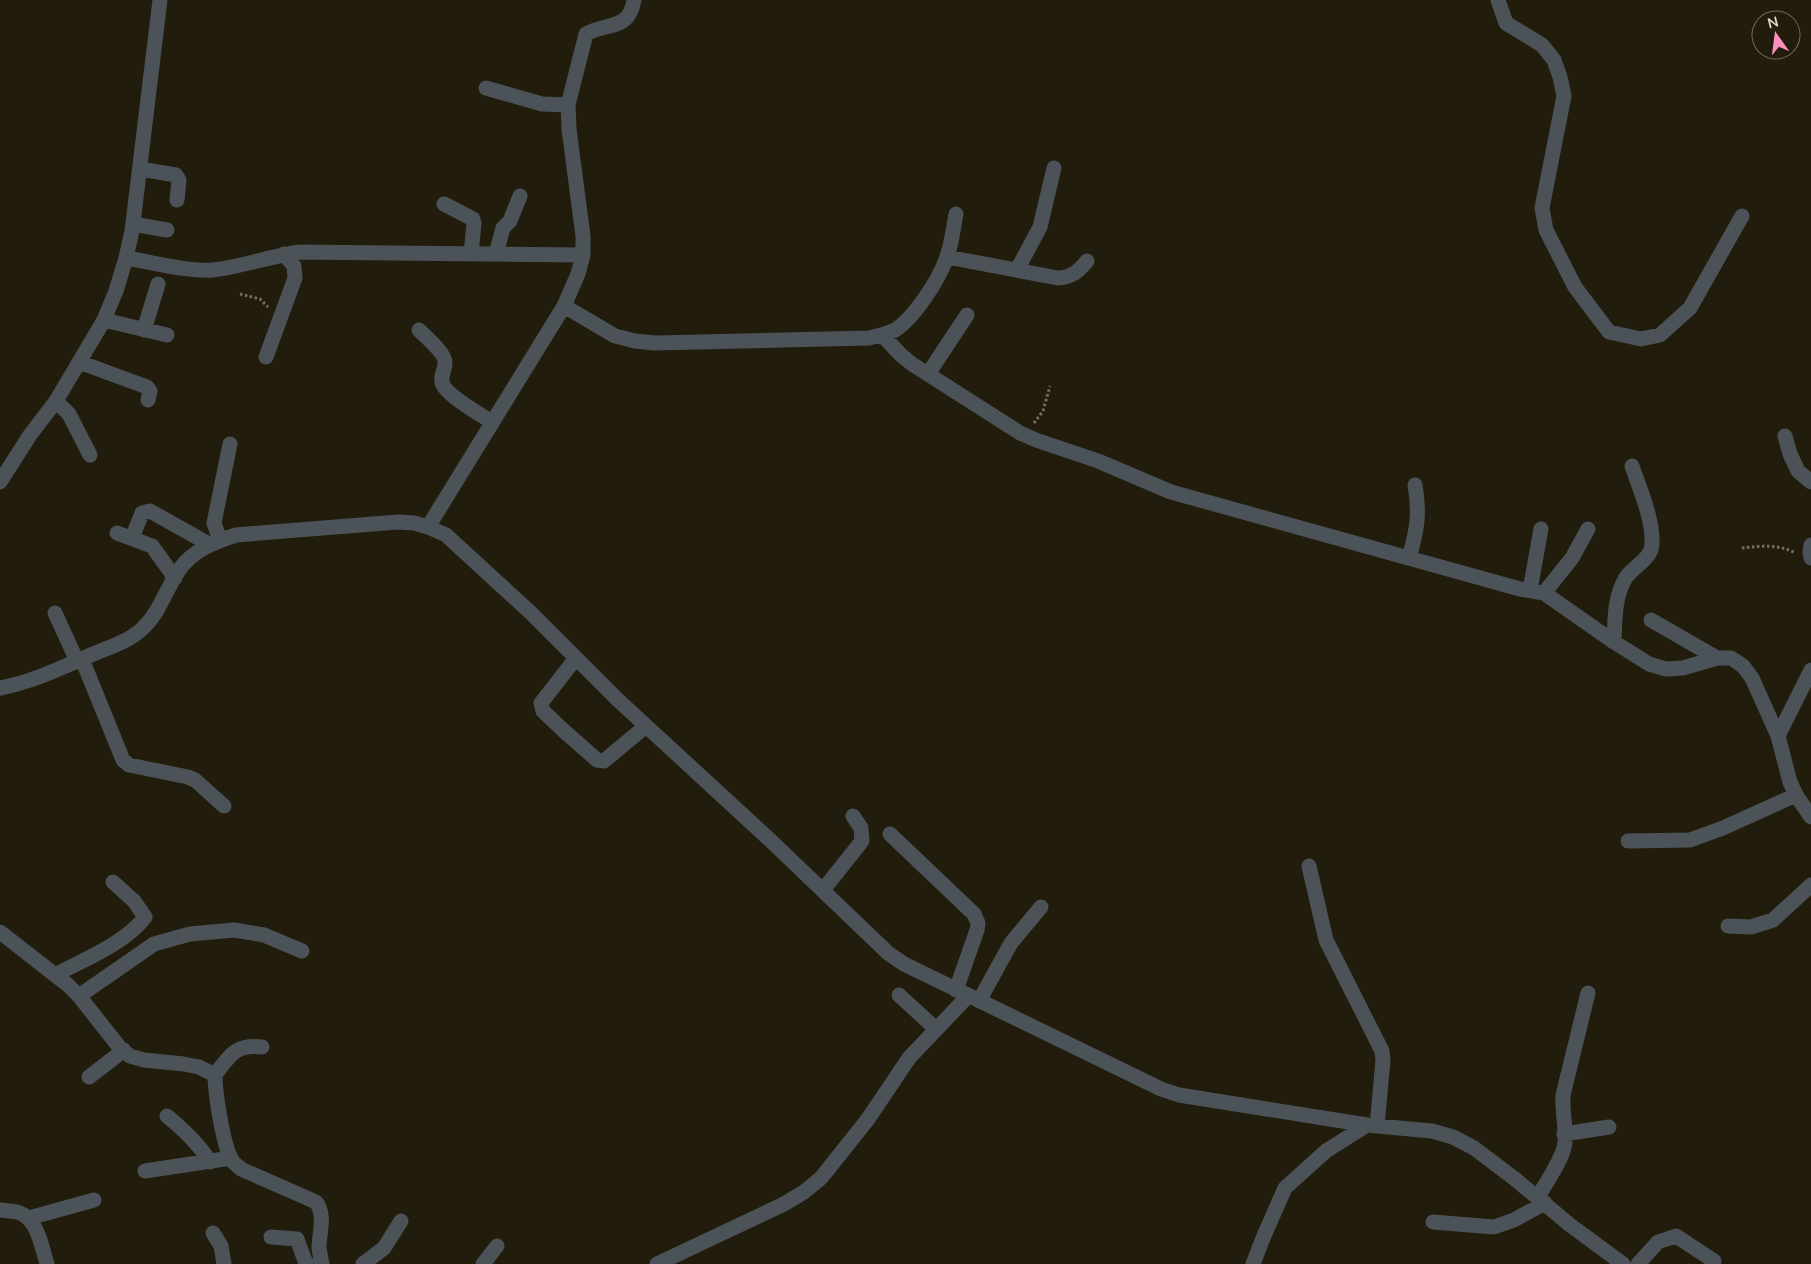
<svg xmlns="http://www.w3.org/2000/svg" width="1811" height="1264" font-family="Mulish,sans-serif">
<rect width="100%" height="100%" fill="#211c0b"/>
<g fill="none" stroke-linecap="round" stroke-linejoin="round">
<path stroke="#736e60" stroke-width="3" stroke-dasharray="2.5 2.5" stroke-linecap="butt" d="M240,294L260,299L268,307
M1034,423L1043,411L1050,386
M1742,548C1760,546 1780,544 1795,553"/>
<path stroke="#4b5358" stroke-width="15" d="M1498,0L1506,23L1542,45L1554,60L1560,77L1564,96L1542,208L1546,230L1575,287L1609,332L1641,339L1660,335L1690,308L1742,216
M486,88L542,104L568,105
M140,169L176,175L179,180L177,200
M444,204L473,219L474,223L471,254
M133,224L167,230
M496,254L503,228L510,221L520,196
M947,257L1058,278C1072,277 1078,272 1087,261
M126,258C152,262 188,272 213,270C241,267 271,256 300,252L583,255
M1017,270L1040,227L1054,168
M564,306L615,336L635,341L655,343L869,338C878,336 887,334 895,330C913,319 939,280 946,259C952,245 953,228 956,214
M104,320L167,335
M144,330L158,284
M419,330C426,337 446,354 445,363C445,372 439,376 443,385C448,396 481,415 492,422
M882,335L901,355L912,364L1020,433L1036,440L1098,461L1171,492L1520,589L1544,593L1614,642L1649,664L1666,669L1683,668L1717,658H1731L1743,666L1752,678L1778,736L1790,782L1796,795L1811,817
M266,357L295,278L294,266L284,254
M79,362L147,387L150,391L148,400
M928,374L967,315
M56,401L69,414L90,455
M1785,436L1790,454L1798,471L1811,482
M0,482L30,435L56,401L104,320L116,291L126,258L132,231L160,0
M428,527L564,306L578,274L583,255V236L569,129L568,105L586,34C605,22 629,32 634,0
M117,533L152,546L175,578
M132,538L142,513L150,511L209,544
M220,540L214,523L230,444
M1811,545L1810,552L1811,558
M1409,558C1417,530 1420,514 1415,485
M1530,590L1541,529
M1544,593L1572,558L1588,529
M55,613L77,661L84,665L86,669L123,760L129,765L188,777L195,780L224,806
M1651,620L1717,658
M1614,642C1615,620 1614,599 1625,579C1632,567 1652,559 1652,544C1653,518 1640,490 1632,466
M576,658L541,703L543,711L564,731L597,760L604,761L646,726
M0,688C33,682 63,667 93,654C110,647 130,641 143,628C160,612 166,589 179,570C193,550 214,542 236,535L398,522L414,523L428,527L446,535L531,613L618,700L770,840L888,953L904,964L1161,1089L1179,1095L1367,1125L1432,1131L1453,1137L1474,1148L1515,1179L1570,1225L1623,1264
M1778,736L1811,670
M890,834L974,914L978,923L977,930L956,990
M1628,841L1690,840L1723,828L1796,795
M1309,866L1326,940L1382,1051L1383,1060L1377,1126
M823,890L862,841L861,828L853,816
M1728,926L1751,927L1773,920L1811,885
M0,932L68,985L79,996L120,1048L130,1056L144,1060L184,1064L199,1067L215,1075
M55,975C83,960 126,943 145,917L134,901L113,882
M899,995L936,1029
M79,996L154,944L190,934L234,930L264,935L302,951
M979,1001L1011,943L1041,907
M262,1047C235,1044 230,1055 215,1075C215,1092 223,1146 232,1160C234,1164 238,1166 241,1169L316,1202C326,1215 319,1233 319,1248C320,1254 321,1259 322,1264
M89,1077L124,1050
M167,1116C184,1130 199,1144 210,1162
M1564,1134L1609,1127
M145,1171L231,1158
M1538,1197C1546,1182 1564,1158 1565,1142C1566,1126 1562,1111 1563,1095L1588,993
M0,1210C6,1211 14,1211 20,1213C38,1220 42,1248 47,1264
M29,1218L94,1200
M1433,1222L1494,1227L1514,1220L1545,1203
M213,1233L221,1246L224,1264
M271,1237L297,1239L305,1261L308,1264
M363,1264L384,1248L401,1221
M483,1264L497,1246
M657,1264L784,1204L804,1192L821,1178L868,1119L909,1058L968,996
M1253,1264L1263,1238L1285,1188L1326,1151L1367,1125
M1638,1264L1658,1242L1676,1236L1714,1261"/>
</g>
<g transform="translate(1776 35) rotate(346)"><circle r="24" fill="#211c0b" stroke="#6d695b"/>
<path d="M0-4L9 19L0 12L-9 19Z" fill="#fe8ebb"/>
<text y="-8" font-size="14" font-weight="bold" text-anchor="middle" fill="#e0dcd2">N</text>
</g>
</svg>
